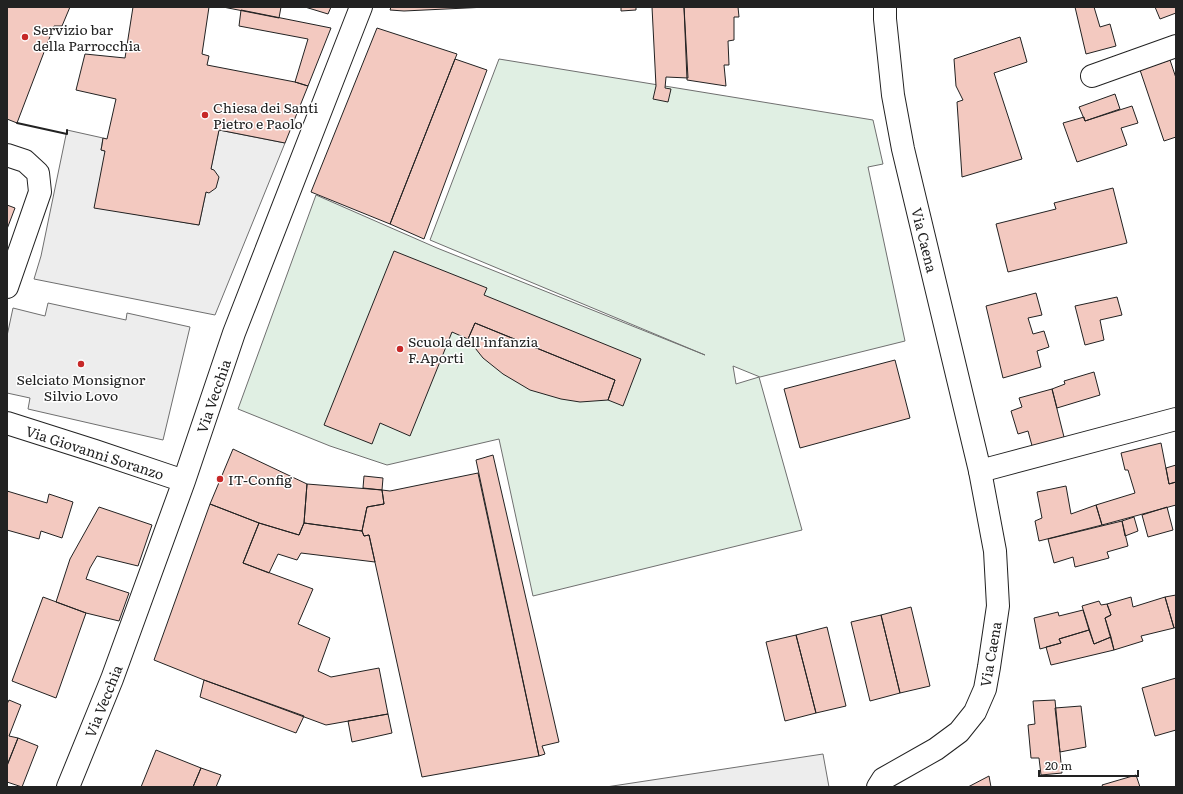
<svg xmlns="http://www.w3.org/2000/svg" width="1183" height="794" font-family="Literata,serif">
<rect width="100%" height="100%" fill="#fff"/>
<path fill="#e0efe3" stroke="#6f6f6f" d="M499,59L873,120L883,164L868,167L905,341L760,377L733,366L736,384L759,377L802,530L533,596L499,439L387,465L330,446L238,409L316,195L437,248L705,355L430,240Z"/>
<path fill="#ededed" stroke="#6f6f6f" d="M67,130L103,138L101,150L105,151L123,212L199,225L219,130L285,143L215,315L34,279L41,256Z
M48,303L126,320L127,313L190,327L163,440L28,409L30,398L7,393V336L13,308L45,316Z
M823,754L829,787H606Z"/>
<path fill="#f3c9c0" stroke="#222" d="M7,7H70L62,26H54L17,123L7,119Z
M133,7H209L202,54L209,56L207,65L295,82L308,86L285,143L219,130L211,169L214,170L219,177L216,188L209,193L206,192L199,225L94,208L105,151L101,150L102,145L103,138L107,139L116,99L76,90L85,54L125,58Z
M223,7H281L279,18Z
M305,7H331L328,14Z
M391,7H487L404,11L390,10Z
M621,7H636V10L621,11Z
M652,7H684L688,78L666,77L665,88L671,89L668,102L653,99L656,86Z
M684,7H738L739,17H734V40L728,41L729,65H724L726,86L687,80Z
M1075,7H1094L1100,27L1110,24L1116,46L1086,54Z
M1155,7H1176V13L1160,19Z
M241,10L331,28L308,86L295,82L308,39L239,26Z
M377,28L457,54L390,224L311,192Z
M1020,37L1027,62L994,73L1022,159L962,177L957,102L963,100L956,86L954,59Z
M455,59L487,70L424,239L390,224Z
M1170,60L1176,78V137L1164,141L1140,70Z
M1115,94L1120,109L1085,121L1079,107Z
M1132,106L1138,123L1121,128L1127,145L1077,162L1063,123L1084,117L1085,121Z
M1113,188L1127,243L1008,272L996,224L1056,209L1054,203Z
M7,205L15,208L7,229Z
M394,251L487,288L484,295L641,359L623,406L608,400L615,380L475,323L468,339L452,332L410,436L380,423L372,444L324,425Z
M1036,293L1042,315L1028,318L1033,334L1044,331L1049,347L1037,351L1041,367L1003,378L986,306Z
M1117,297L1122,315L1100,320L1104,340L1085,345L1075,306Z
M475,323L615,380L608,400L580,402L561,399L530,390L503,374L483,358L468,339Z
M895,360L910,418L800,448L784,389Z
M1094,372L1100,395L1057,408L1052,389L1065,384L1064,381Z
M1052,389L1066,445L1034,453L1028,431L1018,434L1011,411L1022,407L1019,398Z
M1161,443L1169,484L1176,482V505L1102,525L1096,505L1135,493L1128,470H1125L1121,453Z
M233,449L307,484L304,523L299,535L259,523L210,504Z
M493,455L559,742L542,746L545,754L539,756L476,460Z
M1176,465V482L1169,484L1166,468Z
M478,473L539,756L422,777L369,535L364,536L362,531L367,507L384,504L382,490L390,491Z
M364,476L383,478L382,490L363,488Z
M307,484L382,490L384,504L367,507L362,531L304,523Z
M1066,486L1071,514L1096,505L1102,525L1039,541L1035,521L1042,518L1037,492Z
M7,491L47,503L49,494L73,502L62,538L41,531L39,539L7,530Z
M210,504L259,523L243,563L313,589L298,624L330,638L318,671L331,677L379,668L388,714L326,725L204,680L154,660Z
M99,507L152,525L138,566L97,556L90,568L86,579L129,593L119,621L86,613L56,602L70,559Z
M1167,507L1173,530L1148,537L1142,515Z
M1134,517L1138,531L1125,536L1122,521Z
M1122,521L1128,546L1107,552L1109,558L1075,567L1073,557L1054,563L1048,539Z
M259,523L299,535L304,523L362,531L364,536L369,535L375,562L301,553L297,560L278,554L269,573L243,563Z
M1176,595V627L1174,628L1165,597Z
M43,597L86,613L56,698L12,681Z
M1131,597L1133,607L1165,597L1174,628L1141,636L1143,641L1114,650L1105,618L1111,615L1107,604Z
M1099,601L1101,605L1107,604L1111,615L1105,618L1111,637L1094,644L1082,606Z
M911,607L930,686L900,693L881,615Z
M1083,610L1089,630L1059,639L1061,643L1040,649L1034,618L1058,612L1059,616Z
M881,615L900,693L870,701L851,622Z
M827,627L846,706L816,713L796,635Z
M1089,630L1094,644L1111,637L1114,650L1051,665L1046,647L1061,643L1059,639Z
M796,635L816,713L785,721L766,642Z
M1176,678V730L1155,736L1142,688Z
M204,680L304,716L296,733L200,697Z
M9,700L21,705L9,736L18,738L7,765V704Z
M1055,700L1062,773L1041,775L1039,758H1031L1028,725L1035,724L1033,701Z
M1081,706L1086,747L1060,752L1055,708Z
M388,714L392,733L352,742L348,721Z
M18,738L38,746L22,787L7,782V766Z
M156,750L201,768L193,787H141Z
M201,768L221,775L216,787H193Z
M1136,775L1140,787H1103L1102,785Z
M989,776L991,787H968Z"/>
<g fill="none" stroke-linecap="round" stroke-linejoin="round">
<defs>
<path id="street" d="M1092,76L1176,46
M7,155L25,161L38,173L40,192L7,287
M7,423L95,451L184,481
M980,471L1176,419
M68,787L112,679L184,481L234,333L361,7"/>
<path id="secondary" d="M878,787L883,779L936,749L959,732L975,712L985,689L989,667L998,606L995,551L980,471L903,149L893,95L885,19V7"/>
</defs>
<use href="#street" stroke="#222" stroke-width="24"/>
<use href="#secondary" stroke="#222" stroke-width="24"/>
<use href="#street" stroke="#fff" stroke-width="22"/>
<use href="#secondary" stroke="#fff" stroke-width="22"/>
<path stroke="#222" stroke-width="2" d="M17,123L67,134V130"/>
</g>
<g fill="#c62828" stroke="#fff" stroke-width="1.5">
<circle cx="25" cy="37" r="4"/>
<circle cx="205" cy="115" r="4"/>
<circle cx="400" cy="349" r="4"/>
<circle cx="81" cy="364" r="4"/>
<circle cx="220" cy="479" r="4"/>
</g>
<g text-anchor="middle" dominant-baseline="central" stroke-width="3" stroke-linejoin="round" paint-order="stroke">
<g font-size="14" fill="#222" stroke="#fff" text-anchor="start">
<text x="33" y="29">Servizio bar<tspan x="33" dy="16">della Parrocchia</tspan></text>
<text x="213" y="107">Chiesa dei Santi<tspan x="213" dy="16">Pietro e Paolo</tspan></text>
<text x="408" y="341">Scuola dell'infanzia<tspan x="408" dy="16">F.Aporti</tspan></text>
<text x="81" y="379" text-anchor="middle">Selciato Monsignor<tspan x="81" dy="16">Silvio Lovo</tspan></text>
<text x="228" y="479">IT-Config</text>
</g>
<g font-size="14" fill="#222" stroke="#fff">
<text transform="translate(925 240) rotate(76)">Via Caena</text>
<text transform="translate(213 396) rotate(-71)">Via Vecchia</text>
<text transform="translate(95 452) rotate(18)">Via Giovanni Soranzo</text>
<text transform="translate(990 654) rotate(-80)">Via Caena</text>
<text transform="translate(103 701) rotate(-68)">Via Vecchia</text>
</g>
</g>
<rect width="1183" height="794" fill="none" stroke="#222222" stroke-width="16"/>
<path d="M1039 770v6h99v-6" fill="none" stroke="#222222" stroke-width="2"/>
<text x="1045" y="770" font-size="12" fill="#222222" stroke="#ffffff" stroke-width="3" paint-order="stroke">20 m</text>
</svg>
